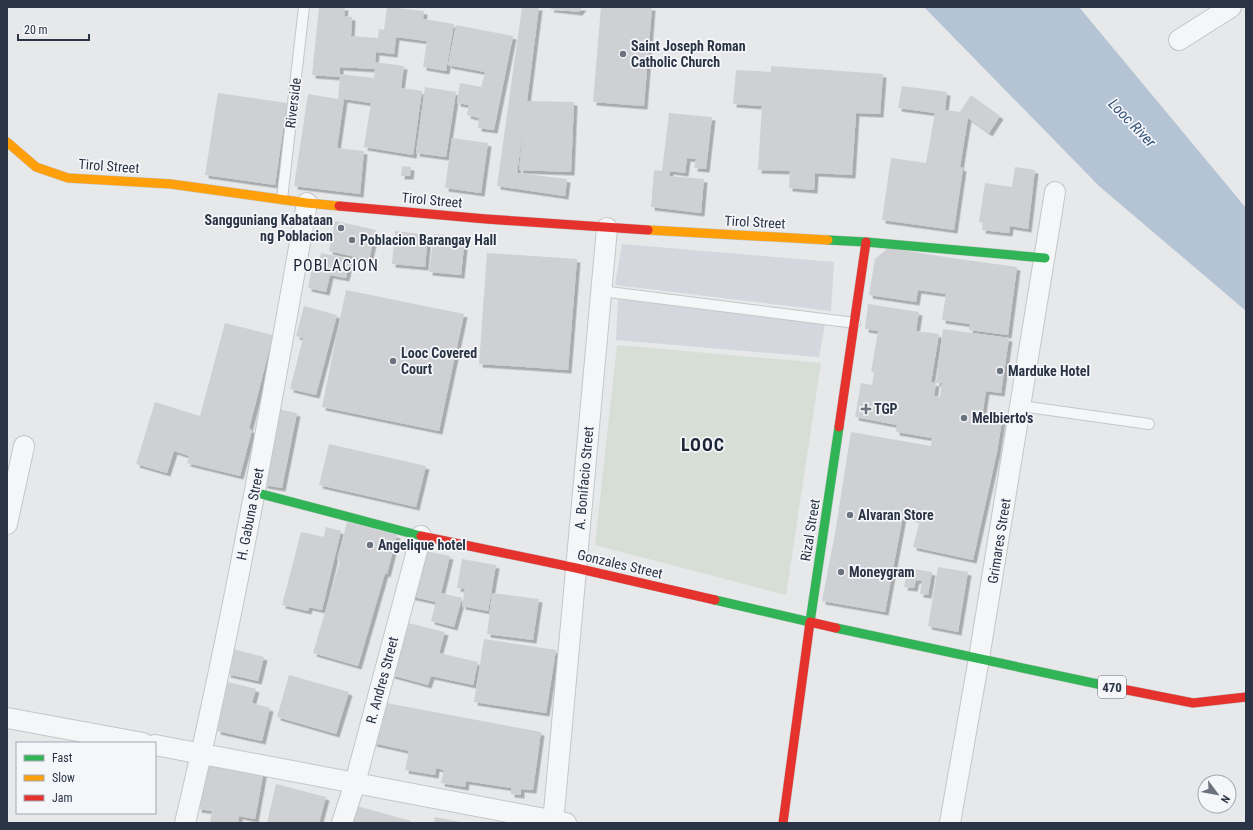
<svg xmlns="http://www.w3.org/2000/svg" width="1253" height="830" font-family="'Roboto Condensed',sans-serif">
<defs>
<filter id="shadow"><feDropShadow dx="3.5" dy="3.5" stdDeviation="0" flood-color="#0004"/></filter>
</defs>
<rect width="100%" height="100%" fill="#e6e8ea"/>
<path fill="#d4d7dd" d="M622,244L834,262L831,311L615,285Z
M618,299L825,324L819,357L616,340Z"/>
<path fill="#d6ded6" d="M617,345L821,363L786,595L595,545Z"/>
<path fill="#b4c4d5" d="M924,7H1079L1246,208V311L1099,186Z"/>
<path fill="#ced0d3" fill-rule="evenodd" filter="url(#shadow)" d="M319,7H345L344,16L352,17L351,36L378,38L379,29L384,30L387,7L424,11L423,19L454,24L446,71L423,67L427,41L396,37L394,54L376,52L375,62L404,66L401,88L422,91L413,155L364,147L371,103L344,99L337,148L364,151L360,194L294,186L308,94L338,99L340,77L312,75ZM340,67L375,69L374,78L340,74Z
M522,7H539L527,101L574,102L571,172L519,170L524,122L517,173L567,179L565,196L497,186Z
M550,7H583L579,12L551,9Z
M601,7H652L644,106L593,102Z
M456,25L513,36L494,130L478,128L479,118L467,115L469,105L457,103L460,83L481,87L485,72L448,65Z
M771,66L883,74L880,114L856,113L852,175L815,173L814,190L789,188L790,171L758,170L762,106L733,104L736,70L771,72Z
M902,86L947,92L945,110L960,112L971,95L1000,116L989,133L968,118L960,167L963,168L954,230L882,220L891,158L926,163L935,113L898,108Z
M425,87L456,92L446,157L416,153Z
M218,93L287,103L275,185L205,175Z
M669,113L712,117L706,169L694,168L696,159L687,158L685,173L670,171L669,176L704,179L701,213L651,207L654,170L662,171Z
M452,138L488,143L481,193L445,188Z
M402,166L411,167L410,176H401Z
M1015,167L1035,170L1028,229L1010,226L1009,233L982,230L983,223L979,222L985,183L1012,187Z
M335,221L376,230L369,260L329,251Z
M395,231L428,235L425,267L392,264Z
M434,234L465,237L461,275L429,272Z
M888,248L952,258L1017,267L1008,335L969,330L970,324L942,320L946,294L918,290L916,302L869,295L875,259Z
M321,253L350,259L346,278L330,275L326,292L308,288L313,263L319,264Z
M487,253L577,259L568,370L479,364Z
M346,290L464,314L439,431L322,407Z
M868,304L919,312L916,331L939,334L931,382L936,383L934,396L940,397L942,383H936L943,329L1009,338L1001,393L986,391L982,416L1002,420L997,452L973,560L913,547L920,520L903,516L885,612L822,601L835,533L851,432L931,446L932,438L896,432L897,425L855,417L861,383L872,385L874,373L871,372L878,331L865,329Z
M304,306L337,315L316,395L290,389L303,338L296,336Z
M225,323L273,335L249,429L252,430L240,476L187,463L189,456L174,451L167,473L136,464L155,402L200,416Z
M278,409L297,413L282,488L264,485Z
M329,444L426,466L416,507L319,485Z
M347,522L397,535L387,574L385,573L358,666L313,653L340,561L337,560Z
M326,527L341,531L322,610L309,607L308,611L282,605L301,532L324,537Z
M420,550L450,556L441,593L462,598L454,627L431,621L436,602L409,596Z
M462,559L496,565L488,611L462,606L465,589L457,588Z
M938,567L968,572L958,632L928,626Z
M908,568L932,572L928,595L920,594L922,581L916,580L914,588L904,587Z
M492,593L539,599L533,640L487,634Z
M404,622L445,632L439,653L478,662L473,685L431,676L428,685L391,675Z
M484,639L556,650L546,713L474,702Z
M233,649L264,657L258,681L227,674Z
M289,675L349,692L336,734L277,717Z
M228,682L256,689L252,703L270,708L262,741L217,731Z
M381,702L541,732L533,790L521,789V795L511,794V788L466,781L465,787L441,783L444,770L436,768L435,775L405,770L409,751L373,743Z
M209,758L264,770L255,819L239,816L238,823H210L212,811L198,809Z
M276,784L326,797L319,823H267Z
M357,806L411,821L410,823H353Z
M435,817L460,822V823H434Z"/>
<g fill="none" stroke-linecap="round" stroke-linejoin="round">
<defs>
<path id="lane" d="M282,199L304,7
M601,291L855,323
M1021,406L1149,424"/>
<path id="street" d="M1179,40L1231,7
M7,524L24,446
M7,718L143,743
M155,745L566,823
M185,823C234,618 270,410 307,203
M342,823L355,783L421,536
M553,823L607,228
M950,823L979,658L1055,192"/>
<path id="fast" d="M828,240L866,242L1045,258
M254,492L421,536
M715,600L810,622L839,427
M836,628L1107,686"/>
<path id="slow" d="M7,142L36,167L68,178L171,184L307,203L339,206
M648,230L828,240"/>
<path id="jam" d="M339,206L486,219L648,230
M839,427L866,242
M421,536L576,568L715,600
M1107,686L1193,703L1246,697
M783,823L810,622L836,628"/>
</defs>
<use href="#lane" stroke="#c4c6c8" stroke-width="12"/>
<use href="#street" stroke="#c4c6c8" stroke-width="22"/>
<use href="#fast" stroke="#c4c6c8" stroke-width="10"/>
<use href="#slow" stroke="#c4c6c8" stroke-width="10"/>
<use href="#jam" stroke="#c4c6c8" stroke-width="10"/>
<use href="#lane" stroke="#f5f6f7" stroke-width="10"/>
<use href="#street" stroke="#f5f6f7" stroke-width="20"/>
<use href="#fast" stroke="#30b455" stroke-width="9"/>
<use href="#slow" stroke="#ff9f0a" stroke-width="9"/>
<use href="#jam" stroke="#e5322d" stroke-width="9"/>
</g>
<g fill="#6c737f" stroke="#f4f6f9" stroke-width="1.5">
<circle cx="623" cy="54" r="4"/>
<circle cx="341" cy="228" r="4"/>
<circle cx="352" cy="240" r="4"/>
<circle cx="393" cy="361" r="4"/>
<circle cx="1000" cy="371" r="4"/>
<path d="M864 403h4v4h4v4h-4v4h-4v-4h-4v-4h4z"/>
<circle cx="964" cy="418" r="4"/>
<circle cx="850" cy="515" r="4"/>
<circle cx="370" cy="545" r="4"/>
<circle cx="841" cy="572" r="4"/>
</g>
<g text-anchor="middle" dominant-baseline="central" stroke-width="3.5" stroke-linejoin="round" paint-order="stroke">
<rect fill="#f4f6f9" stroke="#676e7b" stroke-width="1" x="1098" y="676" width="28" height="22" rx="3"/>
<g font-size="13" font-weight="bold" fill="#2b3445">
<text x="1112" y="687">470</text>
</g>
<g font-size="14" font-weight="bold" fill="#2b3445" stroke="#f4f6f9" text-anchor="start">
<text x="631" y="46">Saint Joseph Roman<tspan x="631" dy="16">Catholic Church</tspan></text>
<text x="333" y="220" text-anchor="end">Sangguniang Kabataan<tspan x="333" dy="16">ng Poblacion</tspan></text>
<text x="360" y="240">Poblacion Barangay Hall</text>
<text x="401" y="353">Looc Covered<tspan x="401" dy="16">Court</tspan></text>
<text x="1008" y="371">Marduke Hotel</text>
<text x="874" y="409">TGP</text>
<text x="972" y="418">Melbierto's</text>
<text x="858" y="515">Alvaran Store</text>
<text x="378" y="545">Angelique hotel</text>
<text x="849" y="572">Moneygram</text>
</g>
<g font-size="14" fill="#2b3445" stroke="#f4f6f9">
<text transform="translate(293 103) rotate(-83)">Riverside</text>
<text transform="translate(109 166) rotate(4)">Tirol Street</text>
<text transform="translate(432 200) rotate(5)">Tirol Street</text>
<text transform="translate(755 222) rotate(3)">Tirol Street</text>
<text transform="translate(584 478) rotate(-85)">A. Bonifacio Street</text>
<text transform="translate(250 514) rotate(-79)">H. Gabuna Street</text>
<text transform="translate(810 530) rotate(-81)">Rizal Street</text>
<text transform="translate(999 541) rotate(-81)">Grimares Street</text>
<text transform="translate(620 564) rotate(13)">Gonzales Street</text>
<text transform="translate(382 680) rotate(-75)">R. Andres Street</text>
</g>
<g font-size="15" font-style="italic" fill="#34527a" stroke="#f4f6f9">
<text transform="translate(1132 123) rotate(46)">Looc River</text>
</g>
<g font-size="16" letter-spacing="1" fill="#1d2536" stroke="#f4f6f9">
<text x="336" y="265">POBLACION</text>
</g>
<g font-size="18" font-weight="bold" letter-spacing="1" fill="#1d2536" stroke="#f4f6f9">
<text x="703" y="444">LOOC</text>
</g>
</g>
<rect width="1253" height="830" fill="none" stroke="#2b3445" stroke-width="16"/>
<rect x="16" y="742" width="140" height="72" fill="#f4f6f9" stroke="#a4a8b1"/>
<rect x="24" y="755" width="20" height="6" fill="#30b455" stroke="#a4a8b1"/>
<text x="52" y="762" font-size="12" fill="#2b3445">Fast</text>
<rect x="24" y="775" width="20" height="6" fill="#ff9f0a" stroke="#a4a8b1"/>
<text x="52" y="782" font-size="12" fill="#2b3445">Slow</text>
<rect x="24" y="795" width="20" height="6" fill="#e5322d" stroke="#a4a8b1"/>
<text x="52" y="802" font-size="12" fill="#2b3445">Jam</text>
<g transform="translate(1217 794) rotate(122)"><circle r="19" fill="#f4f6f9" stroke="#a4a8b1"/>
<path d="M0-3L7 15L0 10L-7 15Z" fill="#6c737f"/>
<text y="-6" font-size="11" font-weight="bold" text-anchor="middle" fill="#2b3445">N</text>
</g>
<path d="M18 34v6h71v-6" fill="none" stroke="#2b3445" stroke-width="2"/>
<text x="24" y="34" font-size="12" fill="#2b3445" stroke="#f4f6f9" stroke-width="3" paint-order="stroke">20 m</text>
</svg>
